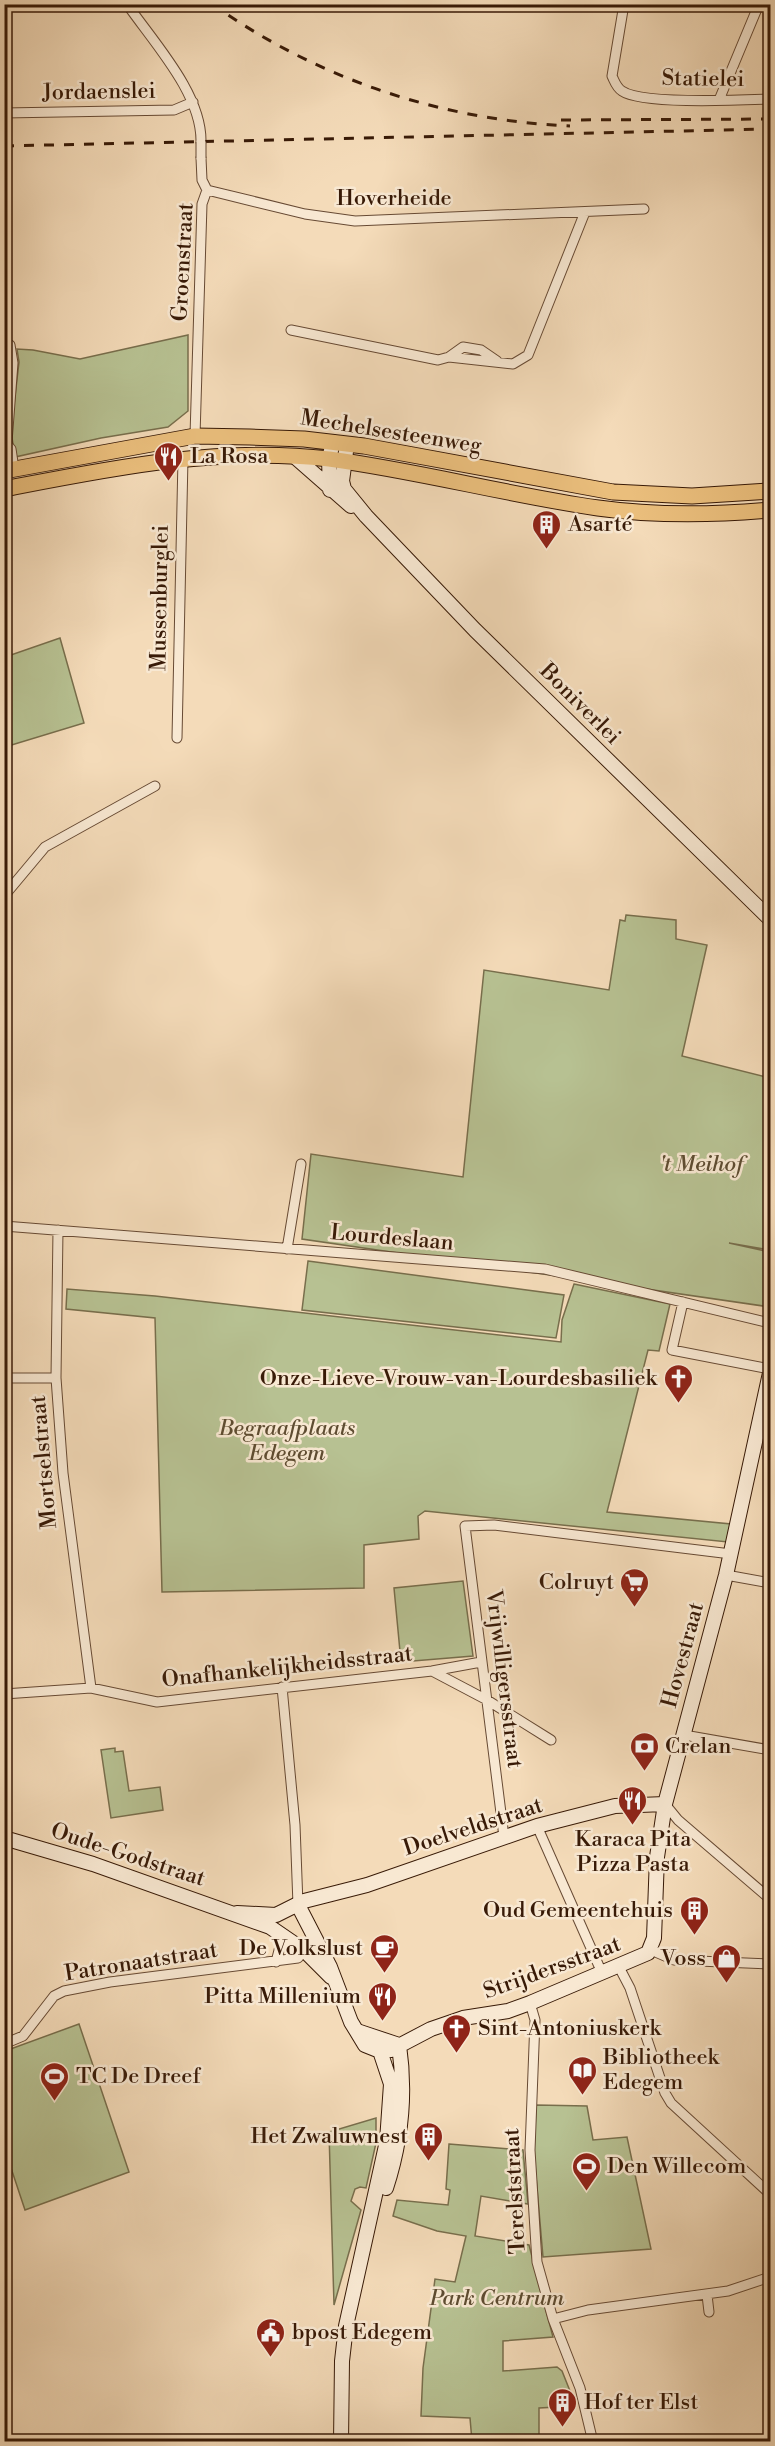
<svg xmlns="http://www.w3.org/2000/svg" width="775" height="2446" font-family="'Libre Bodoni',serif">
<rect width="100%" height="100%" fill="#f4dbb9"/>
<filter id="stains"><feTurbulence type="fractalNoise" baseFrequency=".00333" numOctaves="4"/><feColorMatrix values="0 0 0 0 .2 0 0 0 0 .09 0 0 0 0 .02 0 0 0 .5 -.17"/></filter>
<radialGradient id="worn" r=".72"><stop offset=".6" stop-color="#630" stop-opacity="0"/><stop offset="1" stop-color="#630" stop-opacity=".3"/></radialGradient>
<path fill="#b7c192" stroke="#786e4c" stroke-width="1.5" d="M188,335V411L168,427L101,438L15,457L11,431L19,362L17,349L33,350L80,359Z
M60,638L84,723L5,747V657Z
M626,915L676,920V939L707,945L682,1056L770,1078V1250L729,1243L770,1252V1307L302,1239L311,1154L463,1177L484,970L609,990L620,920L625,921Z
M308,1261L564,1295L556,1338L302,1310Z
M574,1284L670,1304L659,1351L648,1350L607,1512L731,1524L728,1542L425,1511L418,1516L419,1539L364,1545V1588L162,1592L155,1318L66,1309L67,1289L155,1296L561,1342L562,1320Z
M463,1581L473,1656L401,1662L394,1588Z
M115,1748V1752L123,1751L129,1791L160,1787L163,1810L111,1818L101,1750Z
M79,2024L129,2172L25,2210L5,2150V2051Z
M536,2105L587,2106L593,2140L627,2137L651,2249L543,2257L534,2153Z
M376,2118V2143L366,2188L360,2187L355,2189L351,2201L361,2210L334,2305L329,2132Z
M449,2144L523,2150L528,2204L481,2196L475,2236L529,2245L553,2337L503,2341V2371L557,2367L562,2371L576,2406L539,2408V2441H472L470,2418L421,2416L423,2368L435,2279L455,2282L466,2236L437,2231L393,2216L397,2200L448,2205L450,2190L446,2189Z"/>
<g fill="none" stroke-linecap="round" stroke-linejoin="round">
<defs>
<path id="street" d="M127,4C154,43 202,94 201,142
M624,4L612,76C615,82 616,87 622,91C642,105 742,100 770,99
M719,100L759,4
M4,113L174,110L193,102
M201,158L202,180L207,190
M207,190L305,214L355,221L644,209
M291,330L438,360L449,357L463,347L481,350L497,361
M4,346L10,345L13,363L7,442
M449,357L513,364L528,355L585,212
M195,436L202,204L207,190
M4,441L11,449L14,469
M177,738L183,458
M4,896L45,847L155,786
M4,1226L545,1269L770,1323
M58,1230L56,1378L63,1473L91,1688
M287,1249L301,1164
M683,1302L672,1350L770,1369
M4,1378H56
M726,1575L770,1583
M432,1671L487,1700L551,1740
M282,1687L295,1825L298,1905
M4,1694L91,1688L157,1702L432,1671L481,1662
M684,1735L770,1750
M665,1804L678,1820L770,1899
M537,1826L602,1973
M504,1837L465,1526L494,1525L731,1554
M651,1950L674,1960L770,1964
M276,1962L283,1935
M619,1967L630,1988L665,2093L671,2103L770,2194
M530,2003L535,2020L530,2150L537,2262L553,2319L580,2388L593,2442
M4,2044L23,2036L54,1996L64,1991L110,1982L298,1958L315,1938
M707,2295L709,2312
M553,2319L588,2310L728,2291L770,2277"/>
<path id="secondary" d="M347,444L342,481L344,489L366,516L475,630L770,919
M294,456L351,506
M330,490L329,459L333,442
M4,1838L93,1864L270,1927L305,1951L331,1977
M298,1905L330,1967L351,2022L365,2045L380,2051L391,2050L431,2029L463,2018L508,2011L530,2003L648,1953L654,1938L657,1857L665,1804L726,1575L770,1373
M237,1913L276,1915L304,1901L367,1885L537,1826L615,1806L665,1804
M357,2031L399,2045
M386,2188C401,2142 406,2093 399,2045
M341,2442L342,2361L346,2326L387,2141L391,2084L380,2051"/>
<path id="primary" d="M4,471L195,436L250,437L304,439L364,446L613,492L692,496L770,491
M4,489C112,468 219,446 329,459C419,471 508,495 598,508C655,516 714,515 770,510"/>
</defs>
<use href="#street" stroke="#674a34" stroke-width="11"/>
<use href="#secondary" stroke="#381a07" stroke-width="16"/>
<use href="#primary" stroke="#381a07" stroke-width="17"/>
<use href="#street" stroke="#f8e8d2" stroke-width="9"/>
<use href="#secondary" stroke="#f8e8d2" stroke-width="14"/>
<use href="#primary" stroke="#eabe7c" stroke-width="15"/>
<path stroke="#381a07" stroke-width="3" stroke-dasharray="10 10" stroke-linecap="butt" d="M212,4C318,79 440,120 570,126
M561,120L770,119
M4,146L770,129"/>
<defs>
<path id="street-bridge" d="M201,158V142"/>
</defs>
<use href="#street-bridge" stroke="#674a34" stroke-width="11" stroke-linecap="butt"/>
<use href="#street-bridge" stroke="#f8e8d2" stroke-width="9"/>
</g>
<defs>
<symbol id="restaurant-pin" viewBox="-11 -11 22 30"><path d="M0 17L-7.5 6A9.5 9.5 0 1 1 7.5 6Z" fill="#8f2418" stroke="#f8e8d2"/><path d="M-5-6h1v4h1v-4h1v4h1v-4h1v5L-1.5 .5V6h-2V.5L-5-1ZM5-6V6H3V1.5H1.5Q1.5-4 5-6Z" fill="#fff"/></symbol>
<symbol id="building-pin" viewBox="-11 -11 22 30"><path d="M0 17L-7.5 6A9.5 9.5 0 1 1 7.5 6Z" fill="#8f2418" stroke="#f8e8d2"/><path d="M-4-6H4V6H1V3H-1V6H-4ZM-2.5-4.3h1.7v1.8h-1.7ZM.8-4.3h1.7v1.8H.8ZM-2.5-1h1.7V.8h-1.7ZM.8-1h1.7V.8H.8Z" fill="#fff"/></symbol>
<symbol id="church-pin" viewBox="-11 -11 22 30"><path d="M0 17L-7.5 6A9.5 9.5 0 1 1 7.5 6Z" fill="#8f2418" stroke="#f8e8d2"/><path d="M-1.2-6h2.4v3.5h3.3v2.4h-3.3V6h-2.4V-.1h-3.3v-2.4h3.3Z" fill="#fff"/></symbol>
<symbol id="supermarket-pin" viewBox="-11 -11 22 30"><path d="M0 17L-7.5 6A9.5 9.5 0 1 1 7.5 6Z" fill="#8f2418" stroke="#f8e8d2"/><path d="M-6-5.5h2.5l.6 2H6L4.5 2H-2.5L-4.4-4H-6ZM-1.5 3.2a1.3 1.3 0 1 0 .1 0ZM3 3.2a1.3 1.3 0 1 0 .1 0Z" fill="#fff"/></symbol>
<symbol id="bank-pin" viewBox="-11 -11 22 30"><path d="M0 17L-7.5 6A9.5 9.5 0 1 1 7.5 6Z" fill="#8f2418" stroke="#f8e8d2"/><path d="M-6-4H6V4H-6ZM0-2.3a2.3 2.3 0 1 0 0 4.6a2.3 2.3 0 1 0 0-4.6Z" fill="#fff"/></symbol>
<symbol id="cafe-pin" viewBox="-11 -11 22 30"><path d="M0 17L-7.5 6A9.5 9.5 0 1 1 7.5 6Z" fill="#8f2418" stroke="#f8e8d2"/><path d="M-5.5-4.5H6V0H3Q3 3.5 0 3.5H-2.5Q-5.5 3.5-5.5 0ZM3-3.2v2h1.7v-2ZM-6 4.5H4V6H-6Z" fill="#fff"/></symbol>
<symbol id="shop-pin" viewBox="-11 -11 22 30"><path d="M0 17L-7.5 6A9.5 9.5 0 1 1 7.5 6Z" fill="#8f2418" stroke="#f8e8d2"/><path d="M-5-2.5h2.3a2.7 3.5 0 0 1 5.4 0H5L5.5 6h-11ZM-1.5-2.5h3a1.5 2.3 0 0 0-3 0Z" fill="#fff"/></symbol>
<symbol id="library-pin" viewBox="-11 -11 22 30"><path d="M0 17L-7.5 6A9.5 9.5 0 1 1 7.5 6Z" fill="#8f2418" stroke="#f8e8d2"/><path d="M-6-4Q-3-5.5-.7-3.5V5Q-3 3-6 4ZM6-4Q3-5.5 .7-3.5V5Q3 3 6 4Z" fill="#fff"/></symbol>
<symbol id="stadium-pin" viewBox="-11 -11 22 30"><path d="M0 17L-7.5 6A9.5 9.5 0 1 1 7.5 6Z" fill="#8f2418" stroke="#f8e8d2"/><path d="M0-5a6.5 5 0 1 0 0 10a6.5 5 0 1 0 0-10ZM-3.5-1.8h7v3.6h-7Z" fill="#fff"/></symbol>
<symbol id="civic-pin" viewBox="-11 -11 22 30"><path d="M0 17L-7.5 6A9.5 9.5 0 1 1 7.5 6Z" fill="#8f2418" stroke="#f8e8d2"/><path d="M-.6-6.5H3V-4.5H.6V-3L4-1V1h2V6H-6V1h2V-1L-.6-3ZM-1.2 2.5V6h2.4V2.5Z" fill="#fff"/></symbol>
</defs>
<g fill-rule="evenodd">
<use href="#restaurant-pin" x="152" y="440" width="33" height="45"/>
<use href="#building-pin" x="530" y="508" width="33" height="45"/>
<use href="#church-pin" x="662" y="1362" width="33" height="45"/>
<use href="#supermarket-pin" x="618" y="1566" width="33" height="45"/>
<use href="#bank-pin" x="628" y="1730" width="33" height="45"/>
<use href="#restaurant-pin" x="616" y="1784" width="33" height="45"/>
<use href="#building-pin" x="678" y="1894" width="33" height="45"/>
<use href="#cafe-pin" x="368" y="1932" width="33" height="45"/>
<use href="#shop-pin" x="710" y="1942" width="33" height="45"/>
<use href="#restaurant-pin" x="366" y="1980" width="33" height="45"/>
<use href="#church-pin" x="440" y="2012" width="33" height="45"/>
<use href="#library-pin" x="566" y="2054" width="33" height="45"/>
<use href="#stadium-pin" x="38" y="2060" width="33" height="45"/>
<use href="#building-pin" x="412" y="2120" width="33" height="45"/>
<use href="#stadium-pin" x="570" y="2150" width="33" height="45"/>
<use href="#civic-pin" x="254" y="2316" width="33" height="45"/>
<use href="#building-pin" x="546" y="2386" width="33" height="45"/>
</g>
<g text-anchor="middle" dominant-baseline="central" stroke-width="5" stroke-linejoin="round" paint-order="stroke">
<g font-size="22" fill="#381a07" stroke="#f8e8d2">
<text transform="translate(703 79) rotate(1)">Statielei</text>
<text transform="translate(99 92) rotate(-1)">Jordaenslei</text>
<text x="394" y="198">Hoverheide</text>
<text transform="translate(183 262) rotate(-87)">Groenstraat</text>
<text transform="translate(391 432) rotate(9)">Mechelsesteenweg</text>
<text transform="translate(160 598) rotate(-89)">Mussenburglei</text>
<text transform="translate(580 704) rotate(45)">Boniverlei</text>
<text transform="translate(392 1238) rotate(5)">Lourdeslaan</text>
<text transform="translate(44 1462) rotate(-95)">Mortselstraat</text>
<text transform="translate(683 1655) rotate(-75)">Hovestraat</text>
<text transform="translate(287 1667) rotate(-6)">Onafhankelijkheidsstraat</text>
<text transform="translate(504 1679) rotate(83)">Vrijwilligersstraat</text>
<text transform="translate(473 1827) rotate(-18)">Doelveldstraat</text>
<text transform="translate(128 1855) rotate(18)">Oude-Godstraat</text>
<text transform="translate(141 1962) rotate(-9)">Patronaatstraat</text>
<text transform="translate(552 1968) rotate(-20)">Strijdersstraat</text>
<text transform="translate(515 2191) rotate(-93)">Terelststraat</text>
</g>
<g font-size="22" fill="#381a07" stroke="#f8e8d2" text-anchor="start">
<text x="190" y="456">La Rosa</text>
<text x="568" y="524">Asarté</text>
<text x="657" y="1378" text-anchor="end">Onze-Lieve-Vrouw-van-Lourdesbasiliek</text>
<text x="614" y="1582" text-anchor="end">Colruyt</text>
<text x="665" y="1746">Crelan</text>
<text x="633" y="1839" text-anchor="middle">Karaca Pita<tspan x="633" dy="25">Pizza Pasta</tspan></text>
<text x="673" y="1910" text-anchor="end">Oud Gemeentehuis</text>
<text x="363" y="1948" text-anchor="end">De Volkslust</text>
<text x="706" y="1958" text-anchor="end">Voss</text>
<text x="361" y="1996" text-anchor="end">Pitta Millenium</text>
<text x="478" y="2028">Sint-Antoniuskerk</text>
<text x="603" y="2057">Bibliotheek<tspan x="603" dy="25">Edegem</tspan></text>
<text x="76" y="2076">TC De Dreef</text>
<text x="408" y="2136" text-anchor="end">Het Zwaluwnest</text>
<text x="607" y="2166">Den Willecom</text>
<text x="292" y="2332">bpost Edegem</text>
<text x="584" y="2402">Hof ter Elst</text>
</g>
<g font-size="22" font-style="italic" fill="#5e4c31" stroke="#f8e8d2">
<text x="701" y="1164">'t Meihof</text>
<text x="287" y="1428">Begraafplaats<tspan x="287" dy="25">Edegem</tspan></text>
<text x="497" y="2298">Park Centrum</text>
</g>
</g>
<rect width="775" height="2446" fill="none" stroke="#f4dbb9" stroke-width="24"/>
<rect x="6" y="6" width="763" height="2434" fill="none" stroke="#381a07" stroke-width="3"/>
<rect x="12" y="12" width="751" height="2422" fill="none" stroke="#381a07" stroke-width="1.5"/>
<rect width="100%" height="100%" filter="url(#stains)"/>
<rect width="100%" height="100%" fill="url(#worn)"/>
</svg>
